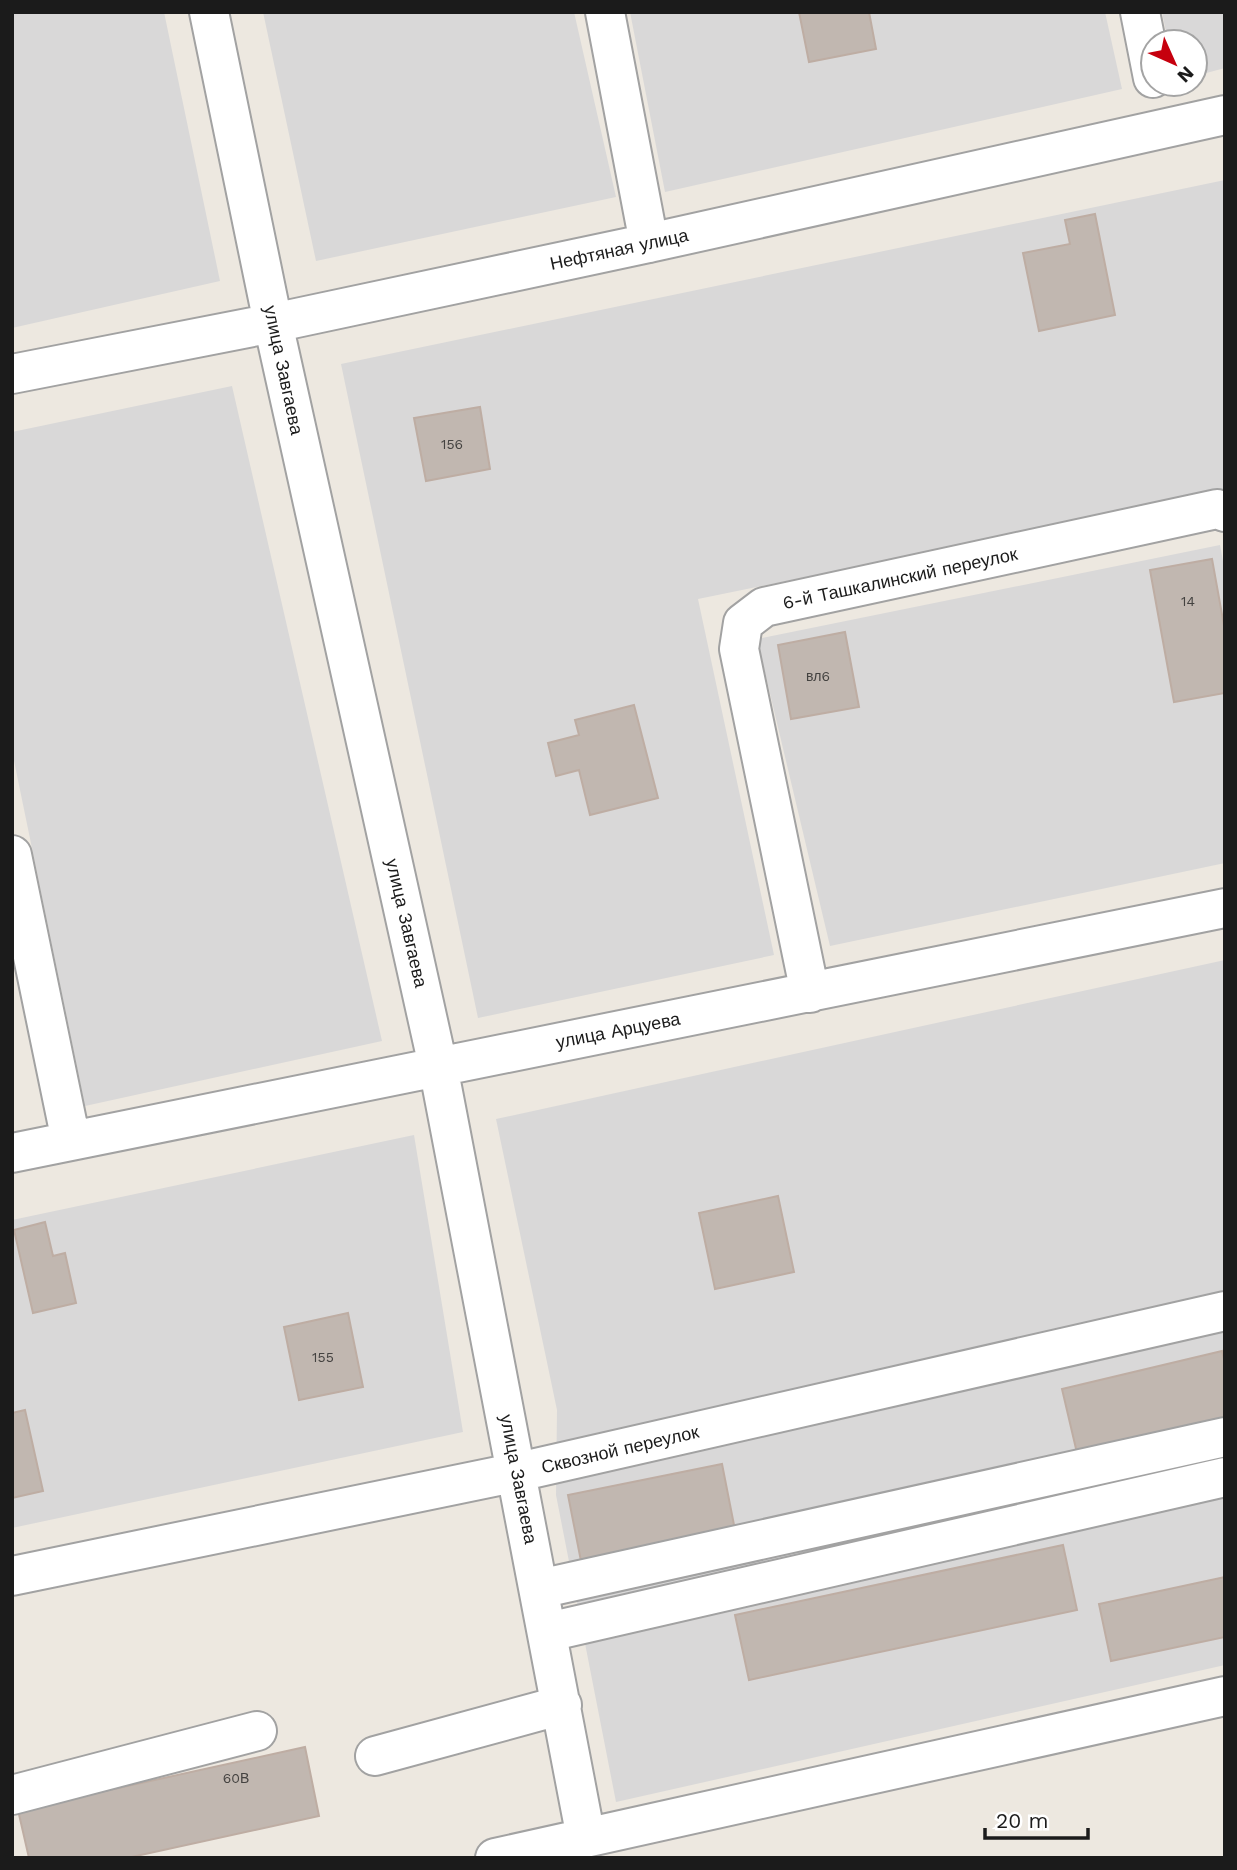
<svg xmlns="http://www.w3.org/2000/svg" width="1237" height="1870" font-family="'Work Sans',sans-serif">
<rect width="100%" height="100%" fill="#ede8e0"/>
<path fill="#d9d8d8" d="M12,12H164L220,281L12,328Z
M263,12H574L616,197L316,261Z
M630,12H1105L1122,89L665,192Z
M1162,12H1225V68L1195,76V42H1168Z
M1225,180V491L698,599L774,955L478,1018L341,364Z
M232,386L382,1041L85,1106L12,751V432Z
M1220,545L1225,572V863L830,946L757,639Z
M1225,960V1665L616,1802L556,1495L557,1410L496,1119Z
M414,1135L463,1432L12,1528V1220Z"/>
<path fill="#c1b7b0" stroke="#beada3" stroke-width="2" d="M799,12H869L876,49L809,62Z
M1095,214L1115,315L1039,331L1023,253L1070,244L1065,220Z
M480,407L490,469L426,481L414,418Z
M1212,559L1225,631V693L1174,702L1150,570Z
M845,632L859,707L791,719L778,645Z
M634,705L658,798L590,815L579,770L556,776L548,743L579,735L575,720Z
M778,1196L794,1272L715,1289L699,1213Z
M45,1222L53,1256L65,1253L76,1303L33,1313L14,1230Z
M348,1313L363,1387L299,1400L284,1327Z
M1222,1351L1225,1363V1417L1077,1453L1062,1389Z
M25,1410L43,1491L12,1498V1413Z
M722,1464L735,1530L581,1561L568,1495Z
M1063,1545L1077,1610L749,1680L735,1615Z
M1225,1577V1637L1111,1661L1099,1604Z
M305,1747L319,1816L127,1858H29L18,1810Z"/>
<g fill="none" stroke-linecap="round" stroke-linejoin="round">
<defs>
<path id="minor" d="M209,12L273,323L438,1066L586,1838
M605,12L649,243
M1140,12L1153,78
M12,374L273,323L649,243L1225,115
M12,855L71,1141
M810,993L739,649L743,623L764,607L1217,509L1225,512
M12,1153L1225,908
M12,1576L518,1472L1225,1311
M539,1589L1225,1437
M548,1632L1225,1477
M375,1756L562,1705
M12,1795L257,1731
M495,1858L1225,1696"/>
</defs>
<use href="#minor" stroke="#a2a2a2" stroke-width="42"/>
<use href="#minor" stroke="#fff" stroke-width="38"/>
</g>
<g text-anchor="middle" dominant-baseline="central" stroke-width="5" stroke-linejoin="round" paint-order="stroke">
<g font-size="14" fill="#444240">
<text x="452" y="444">156</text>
<text x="1188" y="601">14</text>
<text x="818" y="676">вл6</text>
<text x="323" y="1357">155</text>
<text x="236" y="1778">60В</text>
</g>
<g font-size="18" fill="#1b1b1b" stroke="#fff">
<text transform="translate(619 249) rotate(-12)">Нефтяная улица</text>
<text transform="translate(284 370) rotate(78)">улица Завгаева</text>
<text transform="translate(900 578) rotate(-12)">6-й Ташкалинский переулок</text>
<text transform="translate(407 923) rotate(77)">улица Завгаева</text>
<text transform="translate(618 1030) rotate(-11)">улица Арцуева</text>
<text transform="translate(620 1449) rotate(-13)">Сквозной переулок</text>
<text transform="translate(519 1479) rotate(79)">улица Завгаева</text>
</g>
</g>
<rect width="1237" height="1870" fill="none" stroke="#1b1b1b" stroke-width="28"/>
<g transform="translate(1174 63) rotate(135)"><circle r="33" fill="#ffffff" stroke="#a4a4a4" stroke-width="2"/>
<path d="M0-5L12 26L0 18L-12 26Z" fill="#c6000e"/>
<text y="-10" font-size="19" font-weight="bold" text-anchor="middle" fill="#1b1b1b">N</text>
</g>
<path d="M985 1828v10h103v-10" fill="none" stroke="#1b1b1b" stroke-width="3.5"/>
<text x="996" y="1828" font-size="21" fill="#1b1b1b" stroke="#ffffff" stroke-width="5" paint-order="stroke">20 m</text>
</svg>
